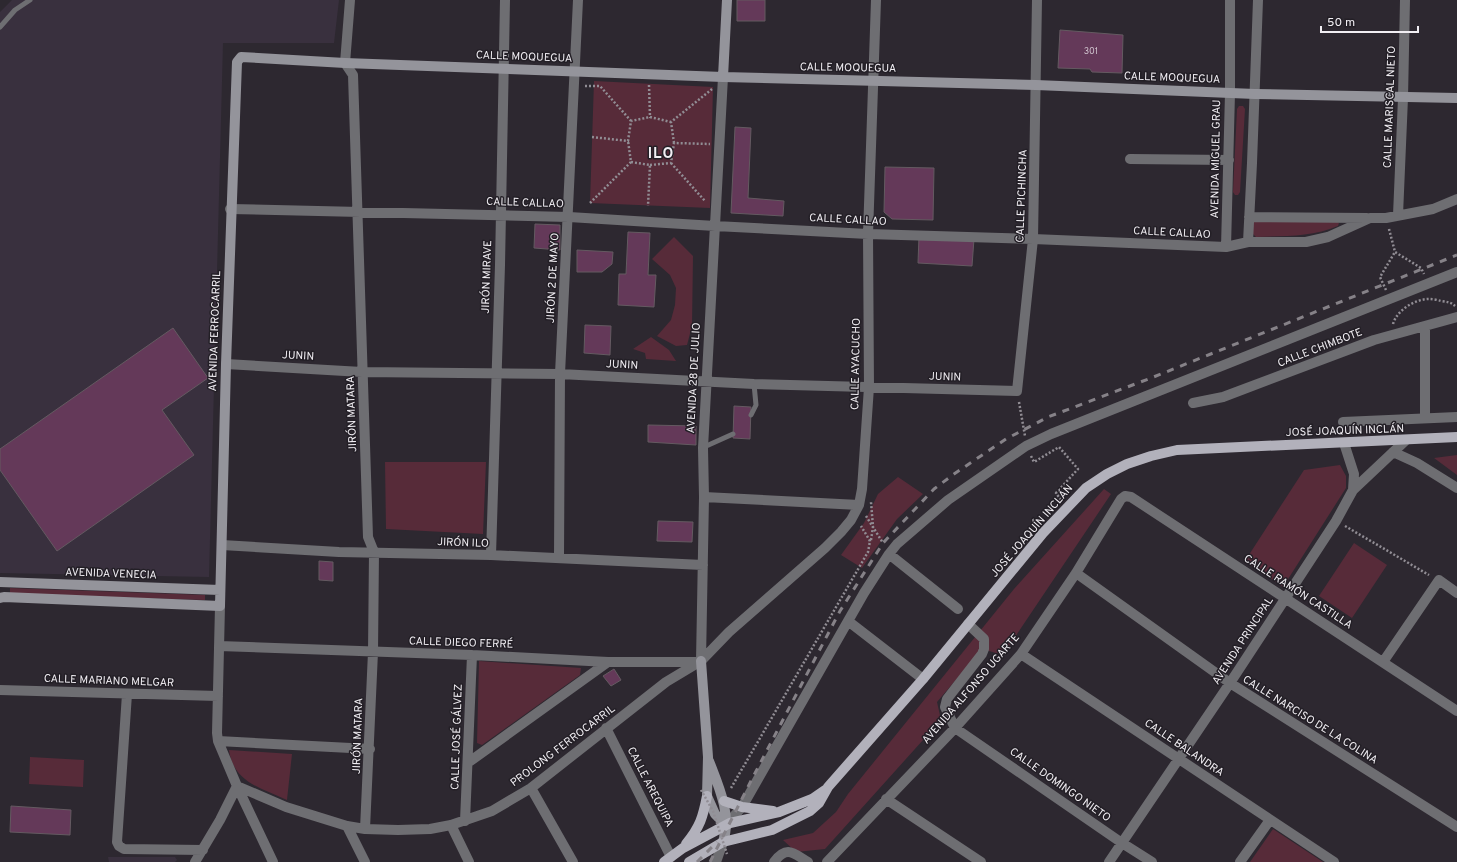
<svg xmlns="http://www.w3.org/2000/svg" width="1457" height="862" font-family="Overpass,sans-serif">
<rect width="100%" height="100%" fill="#2d2830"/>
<path fill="#39303e" d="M12,0H339L334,43H223L209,577L0,573V12Z
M108,857H175L177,860L175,862H109Z"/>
<path fill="#572b39" d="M594,81L713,87L710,208L590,203Z
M1239,106H1243L1245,109L1240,192L1238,195H1235L1233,192L1237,109Z
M1336,221L1339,223L1338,226C1312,237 1284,236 1256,237L1253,234L1251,226L1254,222Z
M674,237L693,256L692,326L687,345L676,346L657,336L671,320L675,305L676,288L670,275L652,259Z
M651,337L669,350L676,361L646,359L645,353L633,349Z
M1457,455V475L1434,458Z
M385,462H486L483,534L386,529Z
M1340,465L1346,476V488L1283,587L1245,561L1304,470Z
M898,477L923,494L897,519L862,568L841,555L864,523L878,494Z
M1104,489L1111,494L1003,655L982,649L937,702L941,720L825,849L796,852L783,840L813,833L836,812L848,794L1014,589Z
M1354,543L1387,565L1352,618L1319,596Z
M10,588L205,595V600L10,594Z
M479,661L581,668L580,675L482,745L477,743Z
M229,750L292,754L287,800C261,788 233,782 229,750Z
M30,757L84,760L83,787L29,784Z
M1273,829L1323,862H1250Z"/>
<path fill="#643959" stroke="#645a61" d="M737,0H765V21H737Z
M1060,30L1123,35L1122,73L1092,72L1090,69L1058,68Z
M735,127L751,128L748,198L784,201L783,216L731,213Z
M885,167L934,168L933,220L892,219L884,212Z
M535,224L560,225V250L534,248Z
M628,232L650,233L648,275H656L654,307L618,305L619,274H626Z
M919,236L974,239L972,266L918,263Z
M577,250L613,252L612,264L602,272H577Z
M585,325L611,326L610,355L584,353Z
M173,328L208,378L162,410L194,455L57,551L0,470V449Z
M734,406L751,407L750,439L733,438Z
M648,425L696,426V445L648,442Z
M658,521L693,522L692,542L657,541Z
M319,561L333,562V581L319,580Z
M614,669L621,680L611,686L603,676Z
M11,806L71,810L70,835L10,832Z"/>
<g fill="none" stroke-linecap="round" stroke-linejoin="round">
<path stroke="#918d94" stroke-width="2.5" stroke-dasharray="2 2" stroke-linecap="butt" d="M649,85L650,117L671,122
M585,86H600L631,121
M592,137L628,141L631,121L650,117
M674,143L671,122L712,89
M631,162L650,165L648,206
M671,163L705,201V202
M650,165L671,163L674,143L710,144
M590,203L631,162L628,141
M1389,229L1395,252L1421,268L1424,274
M1386,290L1380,277L1395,252
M1393,324C1397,310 1415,299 1429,299C1433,299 1438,300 1441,301C1447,302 1451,302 1455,306
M1019,402L1025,436
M1031,456L1034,462L1059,447L1078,469L1056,493L1061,500
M866,516L883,543
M1345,526L1429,575
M871,540L873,527L871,502
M731,788L868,552L870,541L861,526"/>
<path stroke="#6e6e72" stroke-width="5" d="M0,27L15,10L30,0
M751,415L756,405L754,384
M704,447L733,434"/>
<path stroke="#6e6e72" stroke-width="10" d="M350,0L345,63L353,75L368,537L374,552L373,652L365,829
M1130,159L1229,160
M230,209L569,217L715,226L868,234L1033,239L1226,247L1248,242H1306L1328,237L1370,218H1386L1433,209L1457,199
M1398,215L1403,98L1405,0
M1249,217L1367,218
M1248,242L1252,163L1258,0
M1226,247L1230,93V0
M1425,327V418
M226,364L362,372L560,374L754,384L1017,391L1033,239L1037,0
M1193,403L1223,397L1374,340L1457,317
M1343,422L1457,417
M1344,443L1354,474L1353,490
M1393,452L1417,463L1457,488
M704,497L859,505
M222,545L339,552L491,555L703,565
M889,554L958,609
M491,555L500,265L505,0
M559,558L560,374L578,0
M1076,573L1230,683L1457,827
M220,606L217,733L218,741L237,786L286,807L347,826L365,829L398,830L430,829L451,825L492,811L531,788L666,682L701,661L729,632L825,548L841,532L851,520L859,505L862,489L869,387L868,234L876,0
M848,621L923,679
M968,624L984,639V649L982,654L947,699L945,707L955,728L1122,843L1152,862
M219,646L472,655L608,662H699
M1021,654L1334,862
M701,661L704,497L703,448L723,77
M1383,662L1439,580L1457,593
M0,690L218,696
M127,694L117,842L119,846L124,849L203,850
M606,728L671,857
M218,741L370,749
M469,762L608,662
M237,786L273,862
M531,788L573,862
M886,799L981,862
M465,821L472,655
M451,825L469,862
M726,825L742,807L864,593L889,554L897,544L948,500L1026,446L1051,434L1457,272
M347,826L365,862
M195,862L220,820L237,786
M716,862L723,842
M774,862C787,845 793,853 808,862
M827,862L955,728L1021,654L1076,573L1121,499L1125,496L1131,497L1457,711
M1109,862L1230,683L1336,521L1353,490L1406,440
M1240,862L1270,820"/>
<path stroke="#94949b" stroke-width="10" d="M723,77L727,0
M0,582L220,590
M0,598L4,597L220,606L226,364L237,62L241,57L345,63L723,77L1036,85L1255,94L1457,98
M701,661L708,757L707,796L715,814L726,825
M709,761C719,787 732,815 723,842"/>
<path stroke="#b2b1bb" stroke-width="10" d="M724,801L742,807L773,811
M686,844C700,827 703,817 707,796
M664,862L683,848L730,823L779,812L812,799L825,790
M689,862L723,842L772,830L810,811L819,803L828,787L923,679L1043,533L1086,488L1107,474L1127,464L1151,456L1177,450L1457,437"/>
<path stroke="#868288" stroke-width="3" stroke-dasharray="7 7" stroke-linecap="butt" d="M697,862L717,842
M710,862L753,777L840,611L883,543L934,489L954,474L1006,439L1048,417L1151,378L1457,255"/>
<path stroke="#918d94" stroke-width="2.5" stroke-dasharray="2 2" stroke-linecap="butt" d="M701,790L713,811L727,854"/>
</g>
<g text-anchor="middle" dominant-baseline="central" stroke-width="3" stroke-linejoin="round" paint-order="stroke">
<g font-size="9" fill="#cec1cc">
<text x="1091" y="51">301</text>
</g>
<g font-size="11" fill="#f1eef3" stroke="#231f26">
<text transform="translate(524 57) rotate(2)">CALLE MOQUEGUA</text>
<text transform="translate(848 68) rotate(1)">CALLE MOQUEGUA</text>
<text transform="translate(1172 78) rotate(2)">CALLE MOQUEGUA</text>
<text transform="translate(1390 107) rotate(-88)">CALLE MARISCAL NIETO</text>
<text transform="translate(1216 159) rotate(-89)">AVENIDA MIGUEL GRAU</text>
<text transform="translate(1022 196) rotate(-88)">CALLE PICHINCHA</text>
<text transform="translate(525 203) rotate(2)">CALLE CALLAO</text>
<text transform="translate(848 220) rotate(3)">CALLE CALLAO</text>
<text transform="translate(1172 233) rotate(3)">CALLE CALLAO</text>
<text transform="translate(487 277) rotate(-88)">JIRÓN MIRAVE</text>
<text transform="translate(553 278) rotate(-87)">JIRÓN 2 DE MAYO</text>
<text transform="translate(215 331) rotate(-88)">AVENIDA FERROCARRIL</text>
<text transform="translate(1320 348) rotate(-21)">CALLE CHIMBOTE</text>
<text transform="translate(298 356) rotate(3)">JUNIN</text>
<text transform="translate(856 364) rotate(-89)">CALLE AYACUCHO</text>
<text transform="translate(622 365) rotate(3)">JUNIN</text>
<text transform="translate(945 377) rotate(2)">JUNIN</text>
<text transform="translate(694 378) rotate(-87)">AVENIDA 28 DE JULIO</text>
<text transform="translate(352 414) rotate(-92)">JIRÓN MATARA</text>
<text transform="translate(1345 431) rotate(-2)">JOSÉ JOAQUÍN INCLÁN</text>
<text transform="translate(1032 531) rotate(-49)">JOSÉ JOAQUÍN INCLÁN</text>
<text transform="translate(463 543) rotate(2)">JIRÓN ILO</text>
<text transform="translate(111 574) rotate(2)">AVENIDA VENECIA</text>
<text transform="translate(1298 592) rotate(33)">CALLE RAMÓN CASTILLA</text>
<text transform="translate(1243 641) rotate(-57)">AVENIDA PRINCIPAL</text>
<text transform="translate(461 643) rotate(2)">CALLE DIEGO FERRÉ</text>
<text transform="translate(109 681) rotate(2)">CALLE MARIANO MELGAR</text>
<text transform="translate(971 689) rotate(-49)">AVENIDA ALFONSO UGARTE</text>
<text transform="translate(1310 720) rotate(32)">CALLE NARCISO DE LA COLINA</text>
<text transform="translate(358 736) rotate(-88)">JIRÓN MATARA</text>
<text transform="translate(457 737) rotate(-88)">CALLE JOSÉ GÁLVEZ</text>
<text transform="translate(563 746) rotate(-37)">PROLONG FERROCARRIL</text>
<text transform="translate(1184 748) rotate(34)">CALLE BALANDRA</text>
<text transform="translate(1060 785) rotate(35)">CALLE DOMINGO NIETO</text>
<text transform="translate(650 787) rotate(63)">CALLE AREQUIPA</text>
</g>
<g font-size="15" font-weight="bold" letter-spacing="1" fill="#f1eef3" stroke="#231f26">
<text x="661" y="154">ILO</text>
</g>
</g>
<path d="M1321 26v6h97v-6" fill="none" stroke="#f1eef3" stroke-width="2"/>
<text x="1327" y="26" font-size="12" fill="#f1eef3" stroke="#231f26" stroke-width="3" paint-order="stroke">50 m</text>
</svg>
